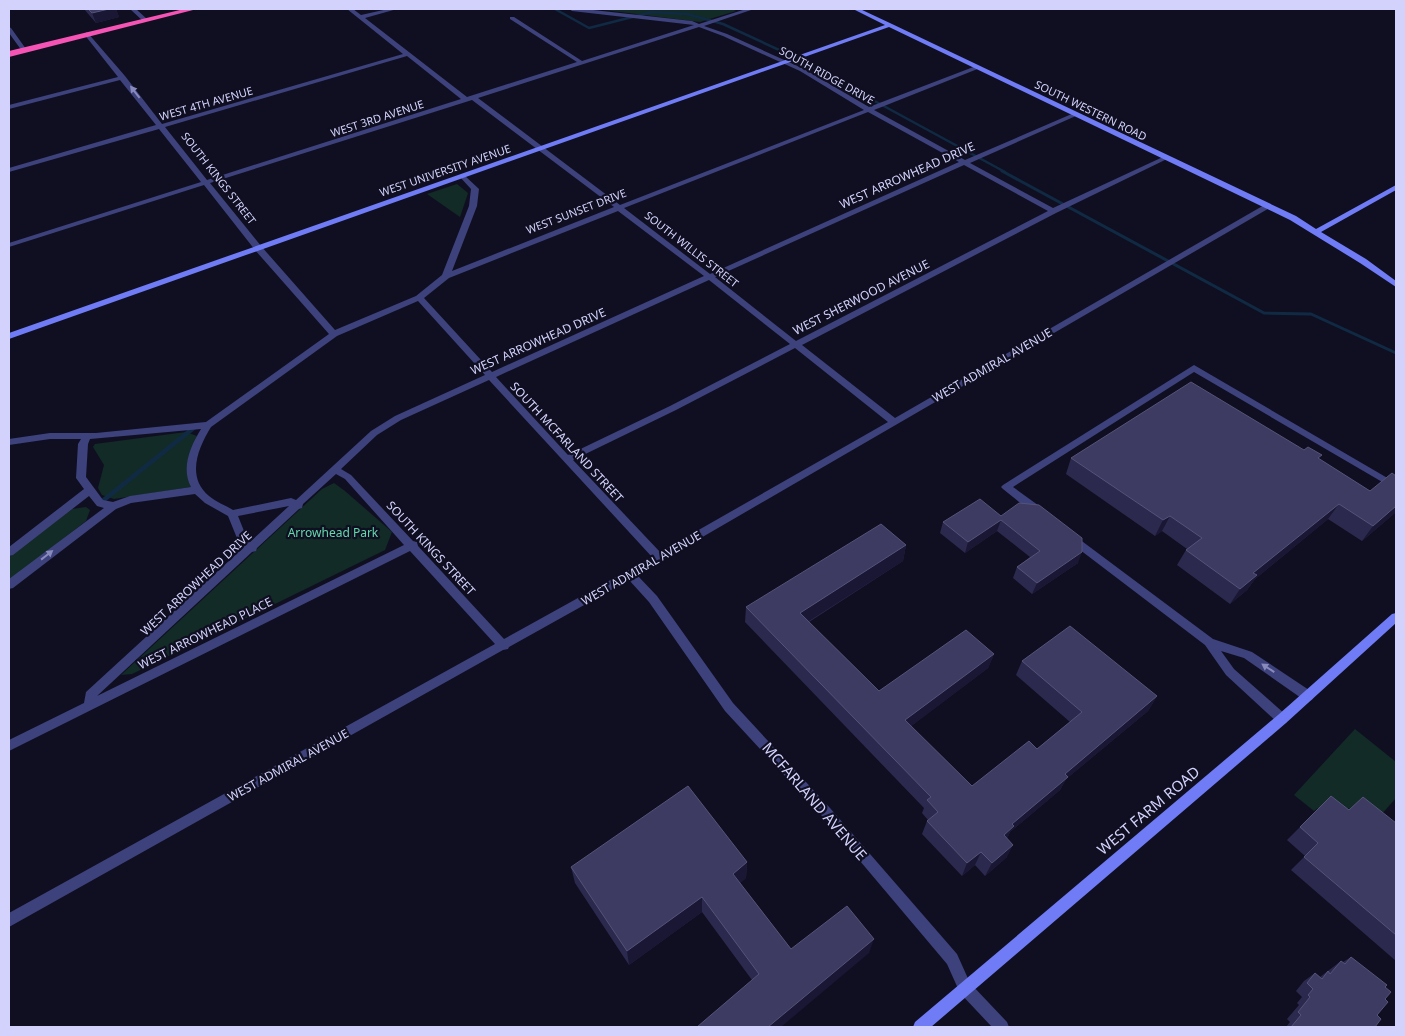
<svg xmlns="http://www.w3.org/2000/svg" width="1405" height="1036" font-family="'Noto Sans',sans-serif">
<rect width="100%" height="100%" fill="#100f21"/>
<path fill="#122b27" d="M596,9H732L736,11L700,22Z
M457,184L468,193L460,217L427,194Z
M186,432L197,436L188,466L191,487L114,499L102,495L98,488L104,465L93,447L95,444Z
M334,483L345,491L392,532L385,550L132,674L121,675L322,489Z
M86,507L90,510L86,521L9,581V557L72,509Z
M1355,729L1396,762V798L1372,825L1348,808L1334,821L1318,808L1314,811L1294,795Z"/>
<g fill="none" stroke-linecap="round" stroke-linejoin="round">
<path stroke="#102a44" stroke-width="2.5" d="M555,9L589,28L652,12L687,14L723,24L790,55L1005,172"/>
<path stroke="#102a44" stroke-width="3" d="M1002,171L1264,313L1311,314L1396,353"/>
<path stroke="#102a44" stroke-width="4.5" d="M100,503L196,426"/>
<path fill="#3d427d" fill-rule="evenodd" d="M130,9H136L148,20L143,21Z
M347,9H353L361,15L388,9H397L365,18L467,97L577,62L510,19V17H514L582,61L694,25L572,11L569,9H584L692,21L699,24L746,9H754L704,26L727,34L804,69L869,107L976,66H980V68L874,110L965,160L1074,113H1078V115L970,163L1053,208L1165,156H1169V158L1056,213L802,345L895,418L1266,204L1273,206L637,575L657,596L733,703L830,808L957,954L970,983L1007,1022L1009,1027H992L960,993L947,964L822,816L725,711L649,602L629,580L509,647L508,649L503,650L9,927V913L495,644L410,551L9,751V740L84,703L86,692L243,548L239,543L228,516L205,503L195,494L131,503L116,509L13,588L9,589V579L104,508L97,506L89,496L13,555L9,556V547L84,489L76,478L78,444L81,439H50L9,445V439L50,433H96L206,422L329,334L255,250L204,185L9,247V243L201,182L159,129L9,172V168L156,125L120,80L9,109V105L118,77L84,34L87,32L125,76L162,124L403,54ZM699,27L723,36L800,71L864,110L620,205L478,98ZM407,56L461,99L207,180L165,127ZM472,100L614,207L452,271L477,206L479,189L464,175H460V177L471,189L469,206L442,275L416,296L335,330L261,246L210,183ZM868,112L959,162L710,274L624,208ZM964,165L1048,211L796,341L715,277ZM618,211L704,276L492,372L424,298L449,278ZM709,280L790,344L670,406L568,455L496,377ZM418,301L485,375L395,416L371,431L296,500L291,498L233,510C225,505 216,502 209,496C186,477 198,448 211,427L337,336ZM795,348L888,422L660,552L573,460L676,410ZM489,380L652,557L504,639L418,546L417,542L413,541L351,475L341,469L377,435L401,420ZM201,429C190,447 181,468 191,487L130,496L113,502L103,500L86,477L88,444L90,439ZM336,474L345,479L404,545L97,696L252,552L256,551L257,548L299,509L302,508L303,504ZM289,506L250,542L248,541L238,516Z
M9,27L11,28L26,49V51H22L9,33Z
M1194,365L1396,483V490L1194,372L1013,487L1042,508L1043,511L1042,514H1034L1003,489L1001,487L1003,485Z
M1071,533L1213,639L1252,652L1312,692L1314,696L1312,700L1308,701L1304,700L1244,658L1221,651L1234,669L1286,715L1288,719L1286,723L1282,724L1278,723L1226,675L1205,645L1067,540L1066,537L1067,534Z"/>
<path fill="#6f7cf6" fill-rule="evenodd" d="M853,9H860L892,24L1296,216L1316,229L1396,185V190L1321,232L1366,259L1396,281V287L1360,263L1290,220L889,27L9,339V333L885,25Z
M1396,613V623L1286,723L931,1027H913L915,1022L1278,715L1392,614Z"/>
<path fill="#f554b5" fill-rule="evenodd" d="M184,9H197L9,57V51Z"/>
</g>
<path fill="#2c294e" d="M84,9H116L119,17L96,23Z
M1071,458L1319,459L1370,491L1396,476V512L1362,541L1328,519L1255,579L1247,590L1230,604L1177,565L1186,550L1187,549L1162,531L1155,536L1066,474Z
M1001,516L1078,563L1032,594L1013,578L1017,567L1030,557L997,531L965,553L940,533L943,522Z
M906,545L903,561L809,622L879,691L994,654L988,668L911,726L972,786L1037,749L1070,722L1016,675L1022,661L1157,696L1148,711L1066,779L1060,790L1010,832L1007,838V857L985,876L975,865L962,876L922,834L927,821L928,820L922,813L924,808L745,622L746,607Z
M1331,796L1349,810L1396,823V961L1291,870L1305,856L1287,840Z
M747,862L746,878L740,883L791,949L869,953L752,980L702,912L629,965L575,883L571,867Z
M1351,957L1385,987V999L1377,1015L1375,1027H1286L1290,1022L1287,1019L1299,1005L1297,1003L1302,997L1296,991L1304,981L1315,973L1320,977L1341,961L1343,962Z"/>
<path fill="#191734" d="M109,9H116L119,17L96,23L92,13Z
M1339,504L1328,519L1255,579L1247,590L1230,604L1240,589L1253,573Z
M1396,506V512L1362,541L1373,526Z
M1170,516L1162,531L1155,536L1163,520Z
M1001,520L997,531L965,553L968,542Z
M906,545L903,561L798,628L800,613Z
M1082,552L1078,563L1032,594L1037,583Z
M994,654L988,668L901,734L905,720Z
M1157,696L1148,711L1066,779L1060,790L1010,832L1007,839L1004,835L1012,824L1065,774Z
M1013,845L1007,857L985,876L992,863Z
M981,852L975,865L962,876L967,863Z
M747,862L746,878L732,890L733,874Z
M702,897V912L629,965L627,951Z
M874,939L869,953L781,1027H768Z"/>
<path fill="#3d3b61" stroke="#555379" d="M88,9H109L92,13Z
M1191,382L1304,450L1308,447L1322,455L1318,458L1370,491L1392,473L1396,476V506L1373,526L1339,504L1253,573L1257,575L1240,589L1186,550L1202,538L1170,516L1163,520L1071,458Z
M980,499L1001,516L1019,503L1039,505L1082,538V552L1037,583L1017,567L1040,551L1001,520L968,542L943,522Z
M881,524L906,545L800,613L879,691L966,630L994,654L905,720L972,786L1029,741L1037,749L1082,712L1022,661L1070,626L1157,696L1065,774L1068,777L1012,824L1014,826L1004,835L1013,845L992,863L981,852L967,863L927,821L938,812L927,800L931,797L746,607Z
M688,786L747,862L733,874L791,949L847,906L874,939L768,1027H697L759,974L702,897L627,951L571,867Z
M1331,796L1349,810L1363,797L1396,823V935L1304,857L1318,843L1300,827Z
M1351,957L1387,985L1385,987L1391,992L1385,999L1388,1002L1377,1015L1381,1019L1375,1027H1291L1301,1015L1298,1012L1310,997L1308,995L1313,989L1307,983L1315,973L1322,979L1328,971L1330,974L1341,961L1345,964Z"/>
<defs><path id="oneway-solid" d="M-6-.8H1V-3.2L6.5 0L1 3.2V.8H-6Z" transform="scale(1.25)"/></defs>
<g fill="#888abc">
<use href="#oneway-solid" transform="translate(135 92) rotate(-128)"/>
<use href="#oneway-solid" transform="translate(47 555) rotate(-38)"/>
<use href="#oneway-solid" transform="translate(1268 668) rotate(-147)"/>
</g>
<g text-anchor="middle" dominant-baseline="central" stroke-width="4.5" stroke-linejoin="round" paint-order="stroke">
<g font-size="11" fill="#d2d2fc" stroke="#100f21">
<text transform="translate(827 75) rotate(29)">SOUTH RIDGE DRIVE</text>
<text transform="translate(206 103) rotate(-16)">WEST 4TH AVENUE</text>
<text transform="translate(1091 110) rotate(26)">SOUTH WESTERN ROAD</text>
<text transform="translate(377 118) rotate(-18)">WEST 3RD AVENUE</text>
<text transform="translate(445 170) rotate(-19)">WEST UNIVERSITY AVENUE</text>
<text transform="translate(219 178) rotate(52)">SOUTH KINGS STREET</text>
<text transform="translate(576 211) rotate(-21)">WEST SUNSET DRIVE</text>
<text transform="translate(692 249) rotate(38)">SOUTH WILLIS STREET</text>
</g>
<g font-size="12" fill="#d2d2fc" stroke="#100f21">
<text transform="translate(907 175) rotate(-24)">WEST ARROWHEAD DRIVE</text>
<text transform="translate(861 297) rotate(-27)">WEST SHERWOOD AVENUE</text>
<text transform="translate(538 341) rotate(-24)">WEST ARROWHEAD DRIVE</text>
<text transform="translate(992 365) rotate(-30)">WEST ADMIRAL AVENUE</text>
<text transform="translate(567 442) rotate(47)">SOUTH MCFARLAND STREET</text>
<text transform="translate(431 548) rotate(47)">SOUTH KINGS STREET</text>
<text transform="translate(641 568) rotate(-30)">WEST ADMIRAL AVENUE</text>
<text transform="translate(196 583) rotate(-43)">WEST ARROWHEAD DRIVE</text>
<text transform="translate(205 633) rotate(-26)">WEST ARROWHEAD PLACE</text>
<text transform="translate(288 765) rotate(-29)">WEST ADMIRAL AVENUE</text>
</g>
<g font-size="12" fill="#62d8ac" stroke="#100f21">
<text x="333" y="532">Arrowhead Park</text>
</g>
<g font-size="15" fill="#d2d2fc" stroke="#100f21">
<text transform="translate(815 801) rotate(49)">MCFARLAND AVENUE</text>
<text transform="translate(1148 810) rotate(-40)">WEST FARM ROAD</text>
</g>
</g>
<rect width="1405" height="1036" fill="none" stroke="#d2d2fc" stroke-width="20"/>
</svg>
